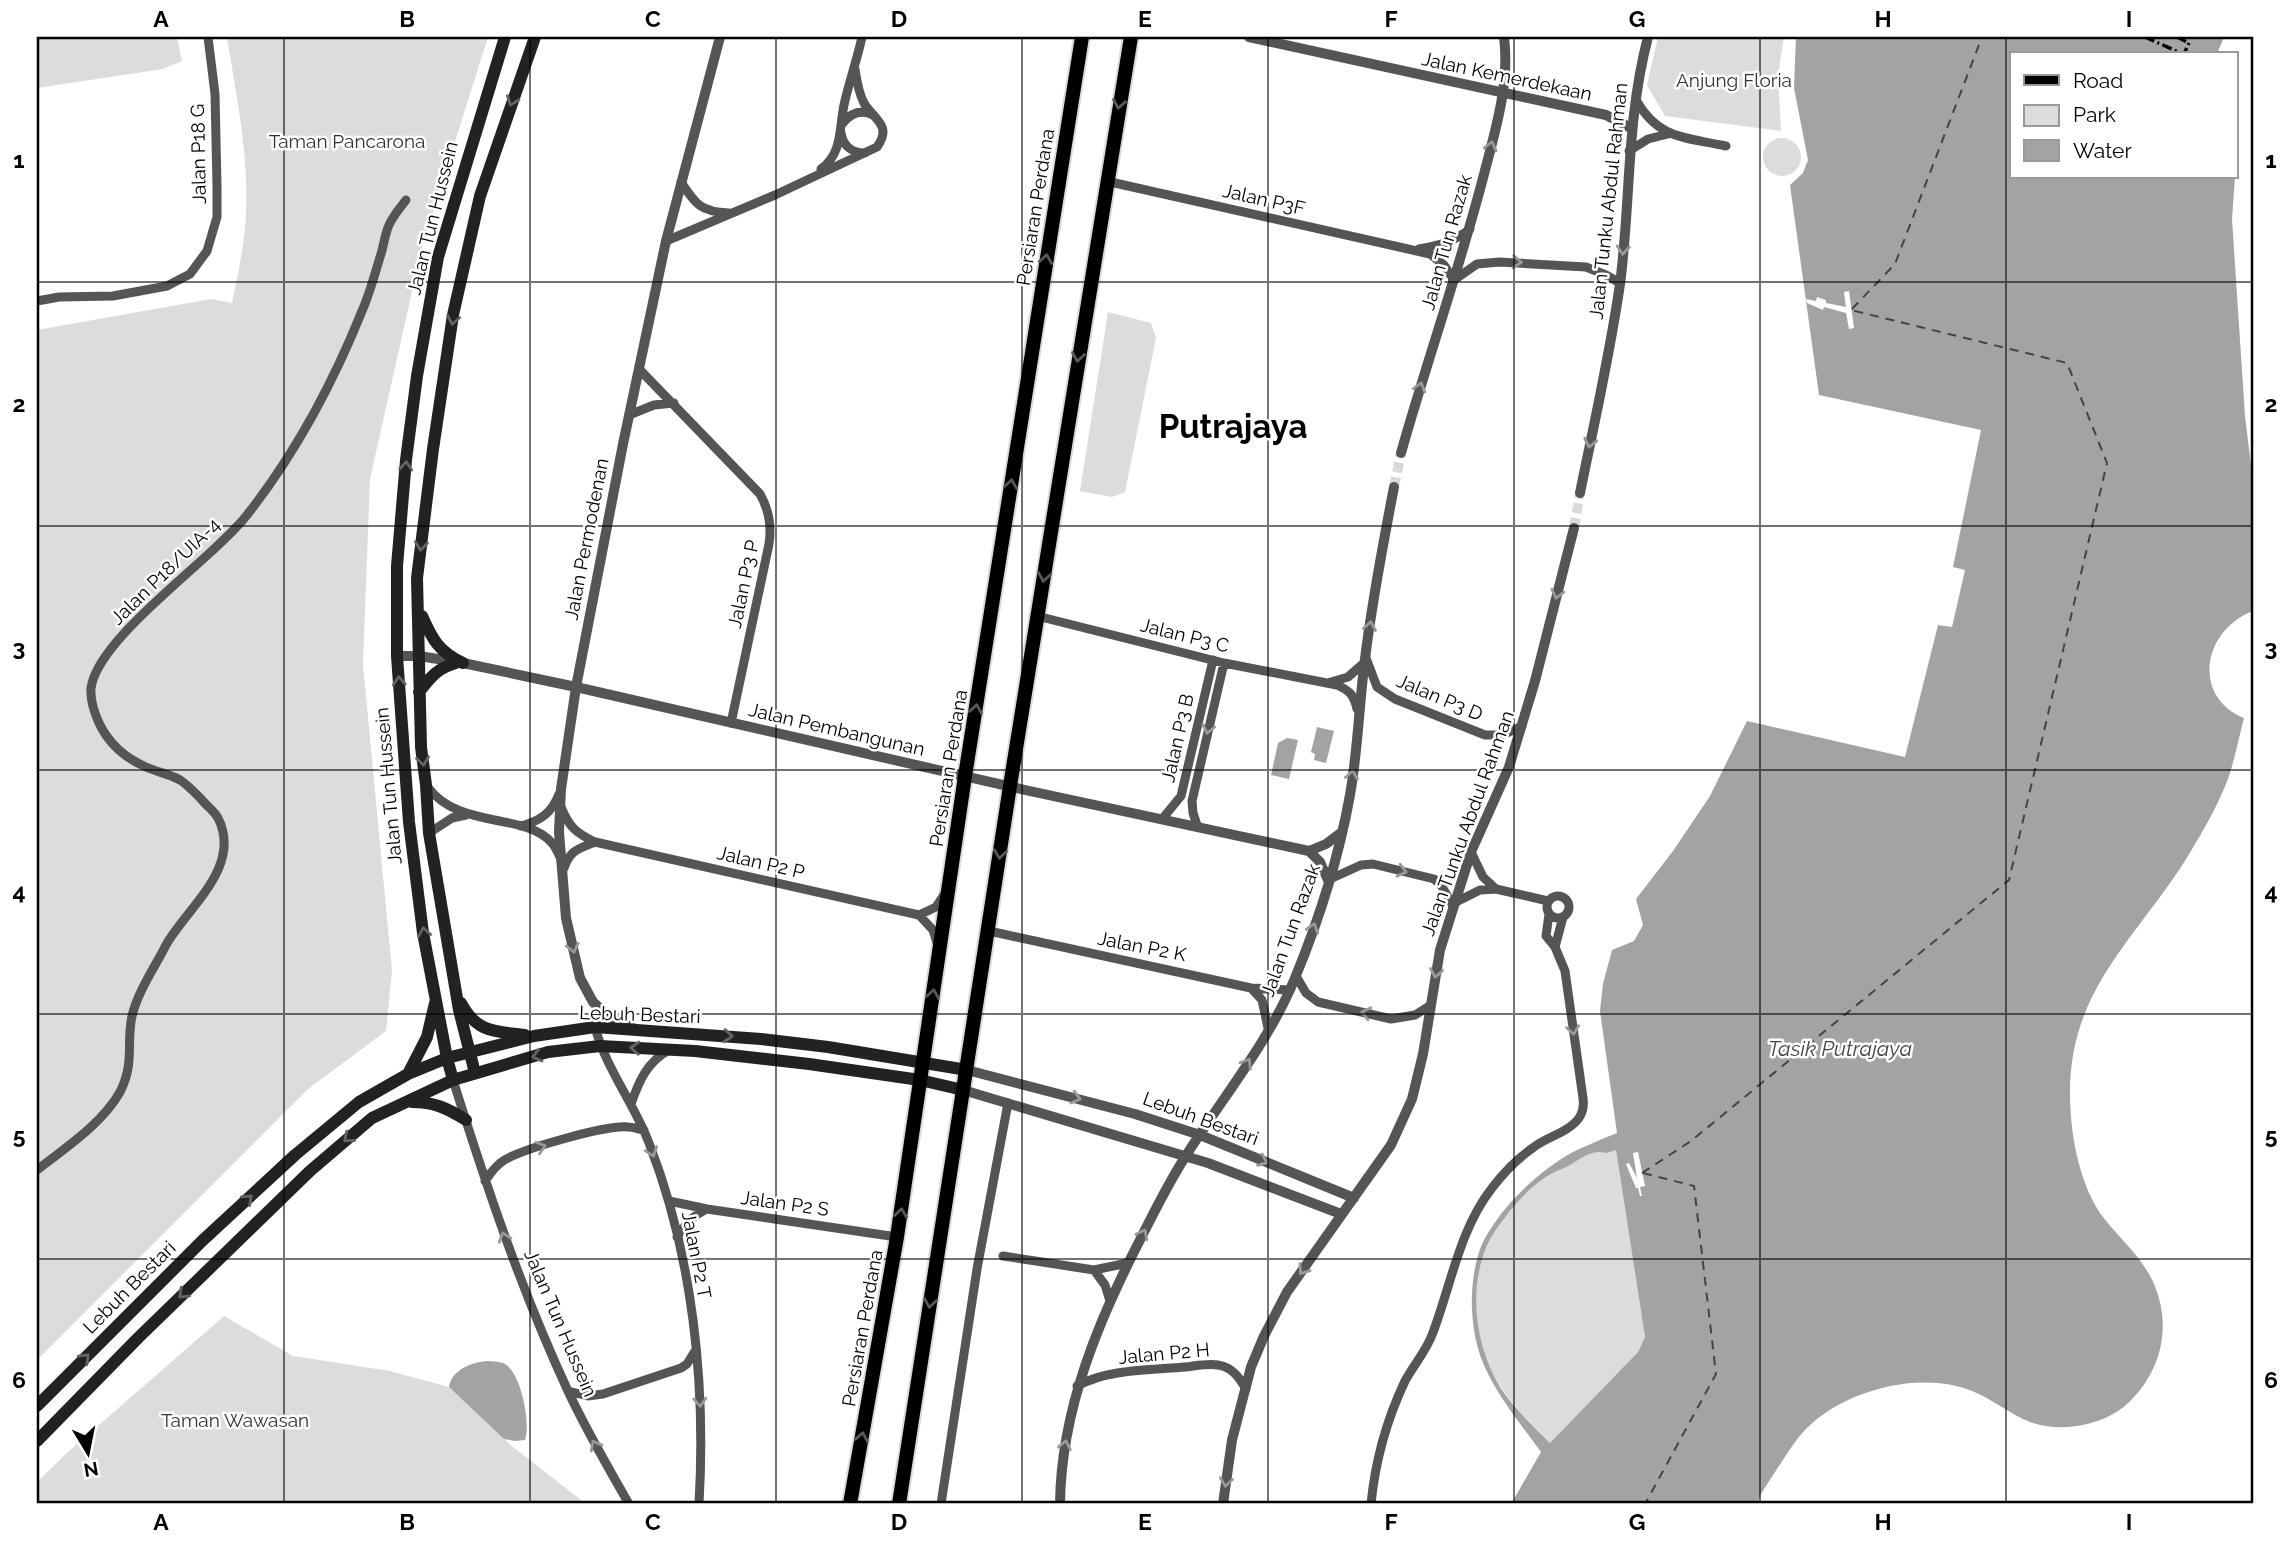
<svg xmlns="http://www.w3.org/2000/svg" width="2290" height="1541" font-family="Raleway,sans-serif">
<rect width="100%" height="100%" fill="#fff"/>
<path fill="#dcdcdc" d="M37,37H177L182,61L163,69L37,88Z
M227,37H488L422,247L370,479L363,664L392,971L386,1031L308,1089L37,1360V330L211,299L232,303C238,273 245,243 246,213C249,154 236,95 227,37Z
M1658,37H1784L1778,75L1781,131L1665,116L1647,85Z
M1763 157a19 19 0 1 1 38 0a19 19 0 1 1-38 0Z
M1108,312L1151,323L1156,338L1125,492L1112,497L1080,491Z
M1616,1150L1645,1337L1638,1352L1550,1443C1525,1418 1500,1393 1486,1359C1473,1325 1471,1276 1488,1244C1497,1225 1512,1208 1527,1193C1534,1186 1543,1178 1551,1172C1556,1170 1562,1169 1566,1167C1574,1163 1581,1156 1589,1154C1597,1151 1608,1151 1616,1150Z
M224,1316L293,1356L390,1371L449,1387L513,1447L586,1504H37V1482L68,1452Z"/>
<path fill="#a3a3a3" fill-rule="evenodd" d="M1796,37H2224L2217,54H2012V177H2235L2232,219L2245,416L2253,482V611C2203,630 2191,696 2244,718C2239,737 2235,758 2229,776C2219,804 2203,831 2188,856C2138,937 2070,988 2070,1092C2070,1132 2078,1179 2100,1213C2115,1234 2136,1251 2149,1274C2174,1319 2164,1370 2127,1404C2103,1426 2060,1433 2030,1422C2010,1414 1992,1399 1972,1391C1920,1370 1844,1390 1805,1430C1791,1445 1773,1476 1761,1494L1757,1504H1511L1541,1452C1520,1423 1497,1396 1483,1363C1476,1346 1473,1328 1472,1310C1471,1289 1474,1261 1483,1242C1501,1207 1538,1171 1573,1152C1587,1145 1602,1139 1617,1133L1600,1011L1603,984L1612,950L1634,941L1643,925L1636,899L1673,851L1710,796L1747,721L1905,757L1938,625L1952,627L1965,570L1953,567L1981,430L1819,395L1790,185L1803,173L1808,160L1794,88ZM1616,1150L1645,1337L1638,1352L1550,1443C1532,1425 1514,1408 1500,1387C1476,1347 1468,1292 1486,1248C1491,1235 1501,1223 1509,1212C1524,1195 1541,1176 1562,1169C1577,1163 1589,1148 1606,1153Z
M1317,727L1334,731L1326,763L1314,760L1315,754L1311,752Z
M1287,738L1298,740L1289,779L1271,775L1278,743Z
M488,1361C493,1362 500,1361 505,1364C521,1373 531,1423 525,1440L515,1441L504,1439L449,1387C452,1369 472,1362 488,1361Z"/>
<path fill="#fff" d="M1849,291L1854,328L1849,329L1846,313L1824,307L1823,310L1807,303L1806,299L1816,301L1817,297L1826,300V303L1846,307L1844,292Z
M1638,1152L1645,1186L1640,1187L1642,1196H1640L1638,1188H1636L1626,1164L1629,1163L1637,1178L1633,1153Z"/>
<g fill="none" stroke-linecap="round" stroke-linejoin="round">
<path stroke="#444" stroke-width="2" stroke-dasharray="9 7" stroke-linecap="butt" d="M1852,309L1895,264L1982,37
M1642,1173L1691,1141L2009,880L2107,463L2067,363L1851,310
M1643,1173L1694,1186L1716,1374L1645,1504"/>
<path stroke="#d9d9d9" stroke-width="10" stroke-dasharray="10 5" stroke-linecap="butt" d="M1394,487L1401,453
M1574,528L1580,493"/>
<defs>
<path id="primary" d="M850,1504L897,1237L965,776L1082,37
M899,1504L1010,786L1131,37"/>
</defs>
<use href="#primary" stroke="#dbdbdb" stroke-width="18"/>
<path stroke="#555" stroke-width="9" d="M1636,100C1659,140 1685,137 1726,146
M843,123C851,113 861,109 873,115
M841,133C843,146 852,153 865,153
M1629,151L1648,139L1668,134
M821,169C843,153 839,128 844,105C849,82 857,60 862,37
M1106,181L1430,254L1444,265L1454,280L1477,264L1499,262L1586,267L1606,275L1620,283
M681,182C695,204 701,212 729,213
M666,241L775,195L877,147C893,125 873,119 864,103C858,92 857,81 855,69
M1419,249C1439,245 1454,242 1470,229
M37,301L59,297L113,296L167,286L190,274L207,251L217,217V186L215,94L208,37
M639,369L760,494C769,510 772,525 769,544L731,723
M629,415L654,405L674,403
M1037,616L1224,663L1337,685C1350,691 1354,695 1357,709
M1366,658L1377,687L1395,699L1485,735H1503L1522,726
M1331,682L1348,677L1364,663
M427,786C458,830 526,812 552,843C555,846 558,853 560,857
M561,807C569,827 576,833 595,842L919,915L933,930L938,946
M1163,818L1181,796L1213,660
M1197,825L1193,813L1192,801L1224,663
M521,826C540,821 552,813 559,794
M429,833L452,818L466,815
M1471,852L1483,877L1496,889
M564,868C570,850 578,849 595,842
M1328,880L1361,865L1373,864L1434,879L1441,885L1452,904L1480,890L1496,889L1548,901
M1547 907a11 11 0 1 1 22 0a11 11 0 1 1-22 0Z
M919,915L936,907L946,892
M989,931L1251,988L1290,990
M1555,947L1563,917
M1296,976L1306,993L1318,1002L1391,1019L1415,1015L1431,1005
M1251,988L1262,1000L1268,1028
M595,1027C606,1069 634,1103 649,1143C693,1256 706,1384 699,1504
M453,1080C486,1185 521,1290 568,1391C586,1430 608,1467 629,1504
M631,1104C639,1081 647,1062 669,1050
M37,1170C65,1148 102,1124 120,1092C135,1063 126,1043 132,1016C138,991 155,967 166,945C186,909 243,867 218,818C215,812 207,806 202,800C195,793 188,785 180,780C169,774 157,772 146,767C125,758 109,744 99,723C94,712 90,701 91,688C98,637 212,560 247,515C295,454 333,383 362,311C370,293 375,273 381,254C384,244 385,234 389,225C393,216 400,208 406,200
M485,1181C490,1174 495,1166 503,1161C521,1149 606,1125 628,1127C633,1127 638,1129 644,1130
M669,1201L707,1209L897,1237
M677,1237C685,1225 692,1216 705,1210
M1003,1256L1094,1270
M1110,1301L1105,1285L1094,1270L1128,1263
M1077,1386C1108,1369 1150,1370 1185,1367C1195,1366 1208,1363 1218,1365C1232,1367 1239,1377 1246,1389
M568,1391L588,1396L603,1394L681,1368L687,1364L695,1351
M941,1504L977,1269L1008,1103
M1371,1504C1375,1463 1387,1419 1405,1381C1413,1366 1426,1351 1432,1335C1451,1286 1459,1230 1492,1188C1504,1172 1518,1158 1534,1147C1547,1137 1569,1132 1579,1118C1583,1112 1584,1105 1583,1098L1565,971L1555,947L1546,936L1549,914"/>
<path stroke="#555" stroke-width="10" d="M1249,37L1606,115L1631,128
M1401,453C1427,361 1459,270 1483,178C1495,131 1510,85 1504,37
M1580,493C1594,424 1610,354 1620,284C1631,200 1626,121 1648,37
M397,656H419L463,663L576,687L1025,790L1309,851L1320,862L1328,880
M1309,851L1326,844L1342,832
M633,1028L608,1016L593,1002L580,978L566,918L559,832L561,789L576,687L623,444L666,241L720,37
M967,1070L1135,1114L1200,1135L1354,1198
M963,1090L1208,1163L1341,1214
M1060,1504C1061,1409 1099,1319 1142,1236C1156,1208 1170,1180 1187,1154C1223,1097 1270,1040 1295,978C1319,920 1339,856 1350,795C1358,750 1359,704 1365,659C1372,601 1383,544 1394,487
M1223,1504L1232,1440L1251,1367L1264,1336L1287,1292L1391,1145L1412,1099L1423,1054L1440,950L1471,852L1509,767L1535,681L1574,528"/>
<path stroke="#222" stroke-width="12" d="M422,616C432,639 439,652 463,663
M419,692C430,678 437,668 456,663
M461,1003C477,1033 494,1031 525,1035
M475,1073L459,1010L429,833L426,785L421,747L417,578L433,449L453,315L480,196L535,37
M408,1074L427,1037L435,1003
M453,1080L447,1058L423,933L409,822L397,656V566L406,460L417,376L438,257L505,37
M412,1102C434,1102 447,1108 466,1120
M37,1406L202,1241L295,1155L359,1102L408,1074L447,1058L534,1036L595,1027L761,1039L828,1047L967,1070
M37,1441L138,1338L310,1171L372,1118L453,1080L548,1052L600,1046L695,1051L809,1064L920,1080L963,1090"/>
<use href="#primary" stroke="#000" stroke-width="14"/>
<path stroke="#000" stroke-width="3.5" stroke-dasharray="10 3.5 2 3.5" stroke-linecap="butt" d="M2145,37L2183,54
M2177,37L2189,43L2184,54"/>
</g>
<defs><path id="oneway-chevron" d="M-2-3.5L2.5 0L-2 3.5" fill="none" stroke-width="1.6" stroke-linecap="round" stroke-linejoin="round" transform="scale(1.75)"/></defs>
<g stroke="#646464">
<use href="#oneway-chevron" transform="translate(512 101) rotate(110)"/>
<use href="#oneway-chevron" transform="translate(453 320) rotate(101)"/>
<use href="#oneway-chevron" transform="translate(406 466) rotate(-85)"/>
<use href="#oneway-chevron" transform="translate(421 546) rotate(97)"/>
<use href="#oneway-chevron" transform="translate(399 681) rotate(-94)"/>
<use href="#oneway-chevron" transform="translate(423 761) rotate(82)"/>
<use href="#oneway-chevron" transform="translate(424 932) rotate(-99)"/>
<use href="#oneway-chevron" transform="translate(728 1036) rotate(5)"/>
<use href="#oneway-chevron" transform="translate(635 1048) rotate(-177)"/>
<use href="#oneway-chevron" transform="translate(537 1056) rotate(165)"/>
<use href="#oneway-chevron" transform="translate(348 1138) rotate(140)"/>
<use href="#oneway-chevron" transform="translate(248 1199) rotate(-43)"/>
<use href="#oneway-chevron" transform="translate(183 1294) rotate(136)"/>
<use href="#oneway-chevron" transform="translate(85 1358) rotate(-45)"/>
</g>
<g stroke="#595959">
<use href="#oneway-chevron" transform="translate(1119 104) rotate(100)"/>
<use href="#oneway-chevron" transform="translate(1046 259) rotate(-81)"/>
<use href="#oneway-chevron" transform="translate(1078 357) rotate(99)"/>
<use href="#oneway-chevron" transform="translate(1011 484) rotate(-81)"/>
<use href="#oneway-chevron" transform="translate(1044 577) rotate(99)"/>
<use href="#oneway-chevron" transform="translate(976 709) rotate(-81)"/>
<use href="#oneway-chevron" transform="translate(1000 854) rotate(98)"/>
<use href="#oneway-chevron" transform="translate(933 994) rotate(-81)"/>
<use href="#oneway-chevron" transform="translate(901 1213) rotate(-82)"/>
<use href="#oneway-chevron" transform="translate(930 1303) rotate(99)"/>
<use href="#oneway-chevron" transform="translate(862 1437) rotate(-80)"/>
</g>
<g stroke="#999">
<use href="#oneway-chevron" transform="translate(1491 146) rotate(-76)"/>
<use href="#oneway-chevron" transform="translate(1623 250) rotate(95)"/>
<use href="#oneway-chevron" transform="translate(1517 262) rotate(3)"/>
<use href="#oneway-chevron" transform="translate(1420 387) rotate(-73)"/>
<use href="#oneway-chevron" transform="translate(1590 443) rotate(102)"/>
<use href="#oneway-chevron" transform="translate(1557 594) rotate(104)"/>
<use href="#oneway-chevron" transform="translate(1370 626) rotate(-81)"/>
<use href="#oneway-chevron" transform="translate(1208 729) rotate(103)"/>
<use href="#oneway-chevron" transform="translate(1352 775) rotate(-82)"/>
<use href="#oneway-chevron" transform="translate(1402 871) rotate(14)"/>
<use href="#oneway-chevron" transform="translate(1313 928) rotate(-72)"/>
<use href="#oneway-chevron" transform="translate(573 948) rotate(77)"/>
<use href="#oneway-chevron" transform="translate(1436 973) rotate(99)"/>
<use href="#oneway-chevron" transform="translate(1366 1013) rotate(-167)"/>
<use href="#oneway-chevron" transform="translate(1573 1030) rotate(82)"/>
<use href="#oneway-chevron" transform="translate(1247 1063) rotate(-58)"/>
<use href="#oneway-chevron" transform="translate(1076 1098) rotate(15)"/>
<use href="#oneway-chevron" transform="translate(541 1147) rotate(-17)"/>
<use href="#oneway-chevron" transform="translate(652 1152) rotate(71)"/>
<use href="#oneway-chevron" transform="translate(1263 1161) rotate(22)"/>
<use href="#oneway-chevron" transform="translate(1143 1234) rotate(-63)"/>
<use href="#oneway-chevron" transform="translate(504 1237) rotate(-109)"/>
<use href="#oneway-chevron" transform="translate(1303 1270) rotate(125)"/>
<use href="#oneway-chevron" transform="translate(700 1402) rotate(86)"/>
<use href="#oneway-chevron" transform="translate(595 1445) rotate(-119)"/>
<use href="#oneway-chevron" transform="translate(1065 1445) rotate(-78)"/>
<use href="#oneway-chevron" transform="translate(1226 1482) rotate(98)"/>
</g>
<path fill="none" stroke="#000" stroke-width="2" stroke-opacity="0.55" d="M284,37V1504M530,37V1504M776,37V1504M1022,37V1504M1268,37V1504M1514,37V1504M1760,37V1504M2006,37V1504M37,282H2253M37,526H2253M37,770H2253M37,1014H2253M37,1259H2253"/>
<g text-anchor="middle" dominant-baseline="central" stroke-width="5" stroke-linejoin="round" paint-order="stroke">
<g font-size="19" fill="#000" stroke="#fff">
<text transform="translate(1507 76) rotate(12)">Jalan Kemerdekaan</text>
<text transform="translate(198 154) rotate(-91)">Jalan P18 G</text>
<text transform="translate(1264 199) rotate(13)">Jalan P3F</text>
<text transform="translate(1608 201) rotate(-84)">Jalan Tunku Abdul Rahman</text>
<text transform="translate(1035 207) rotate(-81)">Persiaran Perdana</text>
<text transform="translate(432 218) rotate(-76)">Jalan Tun Hussein</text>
<text transform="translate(1446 242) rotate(-74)">Jalan Tun Razak</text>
<text transform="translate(586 539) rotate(-79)">Jalan Permodenan</text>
<text transform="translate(165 571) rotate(-44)">Jalan P18/UIA-4</text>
<text transform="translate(743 584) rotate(-78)">Jalan P3 P</text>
<text transform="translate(1185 635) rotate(14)">Jalan P3 C</text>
<text transform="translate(1440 697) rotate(23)">Jalan P3 D</text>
<text transform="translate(837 729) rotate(13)">Jalan Pembangunan</text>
<text transform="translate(1177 738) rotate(-77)">Jalan P3 B</text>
<text transform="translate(948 768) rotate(-81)">Persiaran Perdana</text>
<text transform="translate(388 786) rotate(-95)">Jalan Tun Hussein</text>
<text transform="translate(1467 823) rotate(-70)">Jalan Tunku Abdul Rahman</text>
<text transform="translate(761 862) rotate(13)">Jalan P2 P</text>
<text transform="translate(1290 930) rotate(-70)">Jalan Tun Razak</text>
<text transform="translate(1142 946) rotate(11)">Jalan P2 K</text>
<text transform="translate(640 1014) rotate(2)">Lebuh Bestari</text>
<text transform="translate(1201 1118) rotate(20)">Lebuh Bestari</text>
<text transform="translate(785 1203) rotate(8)">Jalan P2 S</text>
<text transform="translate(697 1255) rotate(79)">Jalan P2 T</text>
<text transform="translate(129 1287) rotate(-45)">Lebuh Bestari</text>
<text transform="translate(561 1323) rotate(67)">Jalan Tun Hussein</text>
<text transform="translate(862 1328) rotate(-80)">Persiaran Perdana</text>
<text transform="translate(1164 1353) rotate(-5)">Jalan P2 H</text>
</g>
<g font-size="19" fill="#333" stroke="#fff">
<text x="1734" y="80">Anjung Floria</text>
<text x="347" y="141">Taman Pancarona</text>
<text x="235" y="1420">Taman Wawasan</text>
</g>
<g font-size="21" font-style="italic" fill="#444" stroke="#fff">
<text x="1840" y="1048">Tasik Putrajaya</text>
</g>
<g font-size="33" font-weight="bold" fill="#000" stroke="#fff">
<text x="1233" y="426">Putrajaya</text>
</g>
</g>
<rect width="2290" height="1541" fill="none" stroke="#ffffff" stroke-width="77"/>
<rect x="2010" y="52" width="228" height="126" fill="#ffffff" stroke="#999999" stroke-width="2"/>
<rect x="2024" y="75" width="35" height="10" fill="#000000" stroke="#999999" stroke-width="2"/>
<text x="2073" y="88" font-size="21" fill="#000000">Road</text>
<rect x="2024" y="105" width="35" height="21" fill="#dcdcdc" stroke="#999999" stroke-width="2"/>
<text x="2073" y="122" font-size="21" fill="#000000">Park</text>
<rect x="2024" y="140" width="35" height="21" fill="#a3a3a3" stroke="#999999" stroke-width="2"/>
<text x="2073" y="158" font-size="21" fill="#000000">Water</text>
<g transform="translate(88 1453) rotate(170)" stroke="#ffffff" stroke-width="5" paint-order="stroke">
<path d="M0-5L12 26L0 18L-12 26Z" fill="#000000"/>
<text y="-10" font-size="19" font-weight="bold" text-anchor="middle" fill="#000000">N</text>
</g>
<rect x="38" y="38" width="2214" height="1464" fill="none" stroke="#000" stroke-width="2.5"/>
<g font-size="23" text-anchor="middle" font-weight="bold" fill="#000">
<text x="161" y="27">A</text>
<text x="407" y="27">B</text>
<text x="653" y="27">C</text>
<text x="899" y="27">D</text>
<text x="1145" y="27">E</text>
<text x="1391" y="27">F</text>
<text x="1637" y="27">G</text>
<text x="1883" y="27">H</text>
<text x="2129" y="27">I</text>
<text x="19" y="168">1</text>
<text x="2271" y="168">1</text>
<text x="19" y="412">2</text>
<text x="2271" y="412">2</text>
<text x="19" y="656">3</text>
<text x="2271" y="656">3</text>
<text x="19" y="900">4</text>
<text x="2271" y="900">4</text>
<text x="19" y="1144">5</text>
<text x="2271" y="1144">5</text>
<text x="19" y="1388">6</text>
<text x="2271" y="1388">6</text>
<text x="161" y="1530">A</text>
<text x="407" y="1530">B</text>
<text x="653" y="1530">C</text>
<text x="899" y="1530">D</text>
<text x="1145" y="1530">E</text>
<text x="1391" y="1530">F</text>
<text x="1637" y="1530">G</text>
<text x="1883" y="1530">H</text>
<text x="2129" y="1530">I</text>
</g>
</svg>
